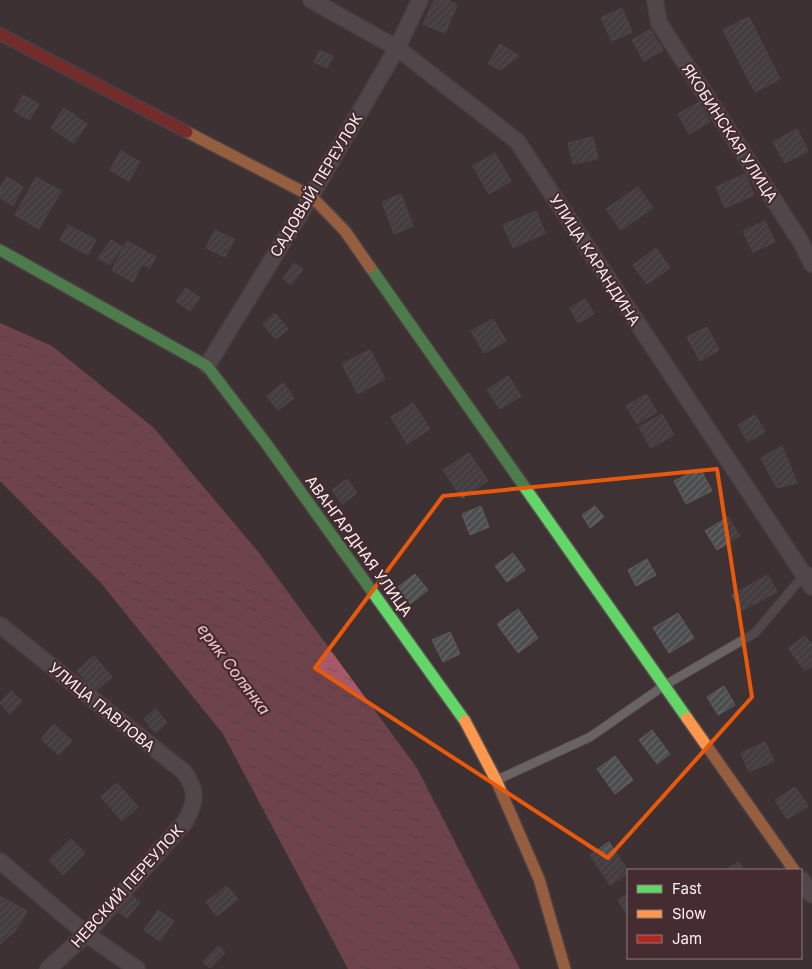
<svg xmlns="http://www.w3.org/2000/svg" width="812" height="969" font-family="Inter,sans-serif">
<defs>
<pattern id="water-ripples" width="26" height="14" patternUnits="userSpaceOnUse" patternTransform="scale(1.25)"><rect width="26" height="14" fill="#a85969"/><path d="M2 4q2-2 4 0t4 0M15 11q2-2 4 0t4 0" fill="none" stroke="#7a5058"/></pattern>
<pattern id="building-hatch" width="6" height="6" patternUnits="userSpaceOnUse" patternTransform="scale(1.25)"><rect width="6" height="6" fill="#4c4d4e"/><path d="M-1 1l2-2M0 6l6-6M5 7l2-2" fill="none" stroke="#676768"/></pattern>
</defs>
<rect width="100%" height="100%" fill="#3e3234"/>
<path fill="url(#water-ripples)" d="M0,323L52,346L154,428L260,554L417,768L520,969H348L223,734L101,583L0,481Z"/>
<path fill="url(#building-hatch)" stroke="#5c5c5d" d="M434,0H447L457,5L445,33L423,24Z
M622,8L632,32L612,41L601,18Z
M749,17L780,79L755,92L723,30Z
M650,29L663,50L644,61L632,40Z
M500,44L519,56L500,70L488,63Z
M320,50L333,56L327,68L314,62Z
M23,95L39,104L29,120L14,111Z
M699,102L710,122L689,134L678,114Z
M64,108L87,124L74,143L51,128Z
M797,129L808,151L785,163L773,142Z
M593,137L598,159L573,164L568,143Z
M121,151L140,162L129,181L110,170Z
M495,153L511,181L489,194L473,166Z
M745,174L754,195L725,208L716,187Z
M7,177L23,187L13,206L0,198V188Z
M36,177L61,191L39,229L15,215Z
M638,187L653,208L621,230L606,209Z
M401,194L413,226L394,234L382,202Z
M536,211L545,233L513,248L503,225Z
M765,221L775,242L753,252L743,231Z
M68,225L96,240L88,255L60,240Z
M215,230L234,239L225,257L206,248Z
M111,240L122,247L110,265L98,258Z
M127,241L156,257L150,268L142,264L133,282L112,270Z
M656,248L670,268L647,284L633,265Z
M294,263L303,269L291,285L283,279Z
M186,288L200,298L190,311L176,301Z
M585,299L594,314L578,323L570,308Z
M275,313L288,329L276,339L263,324Z
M493,319L506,341L484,353L471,331Z
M707,327L719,350L700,361L687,337Z
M370,350L385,379L358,394L342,364Z
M508,376L521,396L500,409L487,390Z
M283,383L294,398L278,410L267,396Z
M646,394L657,412L637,424L626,406Z
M413,403L430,429L407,444L391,417Z
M662,414L674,435L651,448L639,427Z
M755,415L765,432L748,442L738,425Z
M782,446L797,483L777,488L761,458Z
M469,453L488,481L462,498L443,470Z
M700,468L712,491L686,504L674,481Z
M347,479L357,493L342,504L332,490Z
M481,506L489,527L470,535L462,514Z
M595,506L604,517L590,528L582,515Z
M728,517L740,536L717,550L705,531Z
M513,553L525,570L507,582L495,566Z
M647,559L656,575L636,586L628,570Z
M415,574L428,590L410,604L398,587Z
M768,575L777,592L741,611L732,595Z
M518,609L538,638L518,653L497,624Z
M678,613L694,638L669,653L653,628Z
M450,632L460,654L443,662L432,640Z
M805,636L812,645V666L805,671L788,648Z
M94,656L112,677L95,691L77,671Z
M724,686L735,705L718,715L707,697Z
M11,691L22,701L10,714L0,703Z
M156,709L167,723L155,733L144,719Z
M54,724L72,741L59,755L41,739Z
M652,730L670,754L657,764L639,740Z
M765,742L774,761L749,772L741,753Z
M615,756L633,780L615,794L597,769Z
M117,783L138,807L122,821L101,797Z
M795,787L808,806L787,819L775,800Z
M71,839L85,853L63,875L49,860Z
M609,842L628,871V873L610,885L590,855Z
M739,862L744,870H725Z
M227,886L238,899L217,916L206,902Z
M128,893L140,902L127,918L116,910Z
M628,894V916L618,900Z
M0,896L27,911L15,931L0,944Z
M158,910L174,921L160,941L144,930Z
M218,946L225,952L210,968L203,962Z"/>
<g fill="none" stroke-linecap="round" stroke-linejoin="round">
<defs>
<path id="lane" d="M499,779L590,737L665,685L755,633L804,575L812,572"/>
<path id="street" d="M311,0L397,48L517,141L812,587
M655,0L659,23L801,242L812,264
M207,366L311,196L397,48L420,0
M0,625L184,772C198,791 196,802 185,822L86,934L48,969
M0,861L86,934L137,969
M801,879L812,895"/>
<path id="fast" d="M0,250L207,366L265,442L465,721
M370,267L687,718"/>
<path id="slow" d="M187,132L311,196L345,231L370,267
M687,718L794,870
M465,721L496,780L539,879L565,969"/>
<path id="jam" d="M0,34L187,132"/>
</defs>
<use href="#lane" stroke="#5c5153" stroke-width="10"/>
<use href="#street" stroke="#5c5153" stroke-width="18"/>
<use href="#fast" stroke="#5c5153" stroke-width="14"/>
<use href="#slow" stroke="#5c5153" stroke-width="14"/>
<use href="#jam" stroke="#5c5153" stroke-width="14"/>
<use href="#lane" stroke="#696364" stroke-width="8"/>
<use href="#street" stroke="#696364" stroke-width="15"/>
<use href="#fast" stroke="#63d668" stroke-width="11"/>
<use href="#slow" stroke="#ff974d" stroke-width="11"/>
<use href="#jam" stroke="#b3261e" stroke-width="11"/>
</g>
<path d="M0 0H812V969H0ZM717,469L752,697L608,858L315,668L443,496Z" fill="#3e3234" fill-opacity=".55" fill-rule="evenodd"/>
<path fill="none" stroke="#e8590c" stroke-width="4" stroke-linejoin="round" d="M717,469L752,697L608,858L315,668L443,496Z"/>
<g text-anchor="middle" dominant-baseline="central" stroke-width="4.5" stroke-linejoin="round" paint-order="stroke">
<g font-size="15" fill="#feeef0" stroke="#442c30">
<text transform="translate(730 133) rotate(57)">ЯКОБИНСКАЯ УЛИЦА</text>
<text transform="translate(316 185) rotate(-59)">САДОВЫЙ ПЕРЕУЛОК</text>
<text transform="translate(595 260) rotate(57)">УЛИЦА КАРАНДИНА</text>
<text transform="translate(359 546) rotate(54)">АВАНГАРДНАЯ УЛИЦА</text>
<text transform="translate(102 707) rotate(39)">УЛИЦА ПАВЛОВА</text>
<text transform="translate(127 886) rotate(-48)">НЕВСКИЙ ПЕРЕУЛОК</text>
</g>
<g font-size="16" font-style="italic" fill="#f4c3ca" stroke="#442c30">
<text transform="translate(234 669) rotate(53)">ерик Солянка</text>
</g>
</g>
<rect x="627" y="869" width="175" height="90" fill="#442c30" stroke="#8e7a7d"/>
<rect x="637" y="885" width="25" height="8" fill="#63d668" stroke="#8e7a7d"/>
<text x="672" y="894" font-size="15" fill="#feeef0">Fast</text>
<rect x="637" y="910" width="25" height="8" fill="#ff974d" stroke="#8e7a7d"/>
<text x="672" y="919" font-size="15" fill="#feeef0">Slow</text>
<rect x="637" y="935" width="25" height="8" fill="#b3261e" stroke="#8e7a7d"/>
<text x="672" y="944" font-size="15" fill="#feeef0">Jam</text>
</svg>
